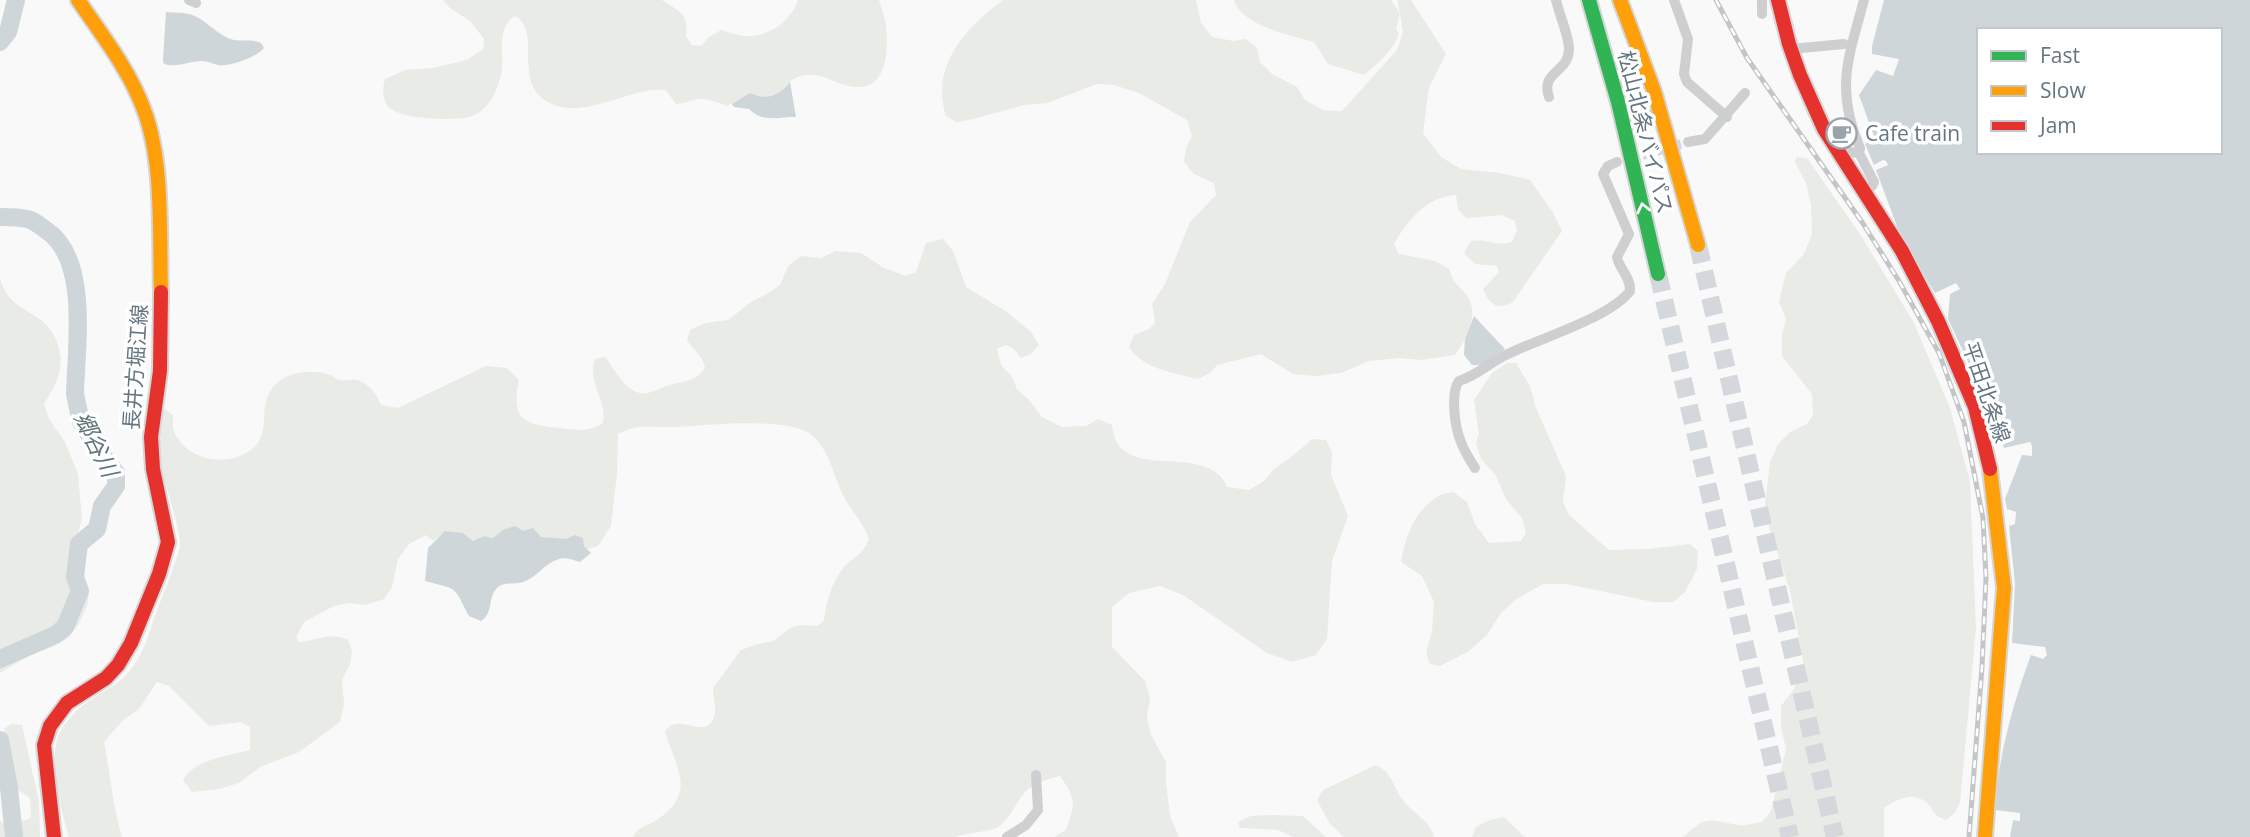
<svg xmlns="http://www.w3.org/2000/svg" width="2250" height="837" font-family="'Open Sans','Noto Sans JP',sans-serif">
<rect width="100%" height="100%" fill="#f9f9f9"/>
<path fill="#e8ebe6" d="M443,0H662C679,12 689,12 686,36L692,45L701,46L709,37L721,30C728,32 736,35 744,36C767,38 791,22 798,0H879C881,8 885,17 886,26C888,47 888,87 859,87C839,88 823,70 801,76C778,82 784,107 750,94L727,106C718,103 707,98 698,99C690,100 684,104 676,104L666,90C629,86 582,123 546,101C513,80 542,30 515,16C496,27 504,52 502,70C500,80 496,93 490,101C485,109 479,114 469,117C453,121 396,120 387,105C381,96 383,88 385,79L406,70L433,68L467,60L483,49L484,39L470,21L450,8Z
M1003,0H1196L1201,23L1212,37L1233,41L1246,39L1257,48L1260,62L1272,74L1297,87L1305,100L1323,110L1342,111L1397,50L1403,32L1400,14L1396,29L1399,34C1393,51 1378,63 1364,75L1328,64L1314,42C1290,35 1242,26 1234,0H1391L1400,13L1397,0H1411L1446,54L1429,88L1423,133L1441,157L1461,169L1500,173L1530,180L1552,211L1562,231L1513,302C1497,310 1490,306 1483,289L1499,272L1497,266L1475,264L1464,253L1471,241C1488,238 1492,247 1512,242L1517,230L1515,221L1502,215L1466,218L1458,209L1456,195C1426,197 1408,220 1394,244L1399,254L1435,261L1449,269C1454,283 1454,281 1464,292C1482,312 1467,337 1455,355L1421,360L1400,358L1369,361L1341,373L1316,376L1293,374L1261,354L1217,365L1210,373L1198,379C1174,373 1143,369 1129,347L1134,335L1149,329L1155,323L1152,304L1165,284L1190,222L1216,195L1214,183L1194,174L1184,162L1186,148L1192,136L1187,120L1139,93L1114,85L1097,84L1047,103L1024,105L973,119L957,122L946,116C930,65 966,28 1003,0Z
M1796,157L1807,158L1860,234L1913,321L1950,408L1970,482L1976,628L1960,802L1955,813L1946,820C1930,814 1936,811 1926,802C1913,791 1895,800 1884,808V837H1683C1708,813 1710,821 1739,825C1746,826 1755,823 1762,822L1771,811L1786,749L1781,727V706L1794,689L1804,666L1790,591L1768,524L1765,504L1770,463L1778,444L1790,432L1807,424L1813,415L1812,394L1782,356V336L1786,318L1779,302L1786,273L1804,254L1812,234L1811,205L1806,183L1795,162Z
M943,239L953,251L966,287L1007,312L1031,332L1039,345L1031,354L1021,358L1014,349L1006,345L997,349L1001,365L1012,377L1017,389L1030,401L1042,417L1062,427L1086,426L1098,419L1112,425C1117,480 1187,448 1218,474C1222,477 1225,483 1227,487L1249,490L1264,481L1273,470L1295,454L1312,439L1326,440L1332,452L1331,475L1348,516L1332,561L1327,639L1316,655L1292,662L1267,653L1183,595L1160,586L1129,593L1112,607V647L1145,681L1150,698L1147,718L1151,735L1166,762V783L1170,816L1179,837H1054L1066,830C1075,804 1077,800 1060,776C1047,779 1030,784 1022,796C1013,808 1010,818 998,827C991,832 968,832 955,837H633C638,826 649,826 658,819C698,792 675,766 665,732C676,710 706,742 714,717C717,710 713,697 713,688L741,650L758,644L773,641L792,627L803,625L817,626L824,621C826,603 831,584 843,568C854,555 861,558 869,539C862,520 850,510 842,493C834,475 827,445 809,433C785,417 705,425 676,427C662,428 647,425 633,428C628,429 623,432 618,434L617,473L611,526L598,546L588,549C574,539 560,540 543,537C529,535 517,531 503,530L493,538L484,536L473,541L446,531L433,541L426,535L409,544L398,559L392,587L384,599L366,605L349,603L334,606L304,622L296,637L299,642C320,641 326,631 348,640L352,651L350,664L342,680L344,704L340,722L299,752L260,767L239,783L219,789L192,792L183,780C195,759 228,756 250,750V727L241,722L209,726L169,686L157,682L139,709L123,720L104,742C110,773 113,807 122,837H69C61,809 47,759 60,732C63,725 71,717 76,711C91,697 113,689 128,673C145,654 150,628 159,605C164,592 170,579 174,565C176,559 180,551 180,545C179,509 142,441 164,409L173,415C173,421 172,430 176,436C191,462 229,467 252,449C275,430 253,404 278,382C291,371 314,369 330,375C333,376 336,379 339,380C346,382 354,378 360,381C371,386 376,394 381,405L398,408L486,366L507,368L519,380C510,420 525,425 560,428C576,430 589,432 603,423C608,401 586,381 595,359L605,357C614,368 621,384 634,391C646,397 656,390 666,386C681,381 695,383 705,368C703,356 693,350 687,340L690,330L705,323L728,320L751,302L767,294L780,285L788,266L801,256L821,258L835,251L861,253L884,268L906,276L916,272L926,243Z
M0,279C8,304 21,306 41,320C48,325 54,335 57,342C66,369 57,382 44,404L49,419L65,442L78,474L82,519L77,537L83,575L89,592L87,606L78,625L68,638L54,646L30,655L0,673Z
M1507,363H1516L1530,386L1536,408L1566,476L1563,502L1569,515L1609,550L1648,549L1690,544L1698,551L1697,569L1685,592L1673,602H1653L1567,584H1543L1515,600L1500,614L1487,635L1469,651L1440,666L1430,664L1426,653L1432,631L1434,602L1422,576L1401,562C1405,538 1414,511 1437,497C1441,494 1448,493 1453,492L1467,502L1475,524L1489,543L1521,541L1526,533L1522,518L1506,499L1495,474L1481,459L1476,443L1479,434L1474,400L1492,373Z
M11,724L22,725L39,802L40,837H0V821L6,826L31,818L30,798L14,787L4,729Z
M1376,765C1393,773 1392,785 1402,799C1411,812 1431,821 1434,837H1344L1330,824L1317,800L1323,790Z
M1274,815L1303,816L1326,837H1293L1278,830L1240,828L1238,822L1251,816Z
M1504,817L1525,837H1472L1476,827L1490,820Z"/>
<path fill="#ced6d9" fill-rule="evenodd" d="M1884,0H2250V837H2010L2013,820L2020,821V813L1995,810C1998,758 2012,706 2031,655L2043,659L2047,655L2045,647L2012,643L2015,584L2009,526L2015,524L2016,512L2007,509L2005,499L2022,455L2032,456V446L2030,442L2004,448L1997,431L1988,420L1971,368L1948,319L1950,294L1960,289L1956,283L1935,293L1901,237L1876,170L1888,165L1886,161L1883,160L1874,165L1865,144L1875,139L1859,95L1876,70L1893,76L1899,59L1872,54V46ZM1979,30H2220V152H1979Z
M166,12C173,13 182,12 189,14C203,17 214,32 228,38C239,43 251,38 261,43L264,48C256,57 231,67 218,65C213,64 208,61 202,61C189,61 178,68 164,64L163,60Z
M790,82L796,117C779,116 763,124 749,109L734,107L732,104L750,93C768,101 778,96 790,82Z
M1474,316L1505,349C1492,360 1489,366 1472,365L1464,355L1465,339Z
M515,526L523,531L533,528L541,537L566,539L575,535L583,538L584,546L591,553L580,562C573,560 566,557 559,559C544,563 537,578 523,582C514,585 504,581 497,588C487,598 494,613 481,621L469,616C453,585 459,590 425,581L428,548L445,531L463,533L473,541L484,536L493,538L503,530Z"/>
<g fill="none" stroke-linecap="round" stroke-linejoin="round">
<path stroke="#ced6d9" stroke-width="18" d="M0,42L8,32L16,0
M0,217C9,217 19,217 27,219C34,220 40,226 46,230C90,259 76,347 75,394L81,422L100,452L116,473V486L102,506L97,529L79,544L75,577L80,591L65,627L55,635L0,659
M0,740L9,788L14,837"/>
<path stroke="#d4d8dc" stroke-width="10" stroke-dasharray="10 5" stroke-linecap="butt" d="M1628,159L1688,142"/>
<path stroke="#d4d8dc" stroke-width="18" stroke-dasharray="18 9" stroke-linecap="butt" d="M1698,245L1835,837
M1658,274L1790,837"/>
<defs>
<path id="fast" d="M1589,0L1618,102L1658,274"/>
<path id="slow" d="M78,0C102,35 130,71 144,110C164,163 159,235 161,292
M1620,0L1654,91L1698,245
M1985,837L2004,588L1990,469"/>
<path id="jam" d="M1778,0L1789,44L1800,75L1824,129L1902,251L1938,321L1975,407L1990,469
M54,837L44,745L50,726L67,703L106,678L118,665L131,643L159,574L168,542L153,469L151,437L160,371L161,292"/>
</defs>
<use href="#fast" stroke="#d5d6d7" stroke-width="18"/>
<use href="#slow" stroke="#d5d6d7" stroke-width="18"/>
<use href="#jam" stroke="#d5d6d7" stroke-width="18"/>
<path stroke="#cecfd0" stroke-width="10" d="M189,0L196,3
M1674,0L1688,39L1684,74L1687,82L1727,117
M1762,14V0
M1791,49L1844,44
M1549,97C1540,71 1569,73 1569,49C1569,36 1559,14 1556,0
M1624,122L1660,111
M1688,142L1705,139L1745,93
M1859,153L1860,148C1835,89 1848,59 1864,0
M1842,157L1850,152L1859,153L1874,182L1872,186L1864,192
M1475,468C1470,460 1464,451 1461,442C1455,428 1450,393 1459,381C1478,375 1489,363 1506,355C1537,339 1610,318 1630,291C1631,277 1619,269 1617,257L1629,234L1603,174L1608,166L1617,162
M1007,837L1026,825L1038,810L1036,775"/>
<use href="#fast" stroke="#30b455" stroke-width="14"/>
<use href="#slow" stroke="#ff9f0a" stroke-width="14"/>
<use href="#jam" stroke="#e5322d" stroke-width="14"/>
<defs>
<path id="rail" d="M1716,0L1747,58L1862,222L1899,281L1939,353L1964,422L1983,518L1986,578L1982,667L1969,837"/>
</defs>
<use href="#rail" stroke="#c3c5c6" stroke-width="5"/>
<use href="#rail" stroke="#fff" stroke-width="2.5" stroke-dasharray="8" stroke-linecap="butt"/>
</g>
<defs><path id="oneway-chevron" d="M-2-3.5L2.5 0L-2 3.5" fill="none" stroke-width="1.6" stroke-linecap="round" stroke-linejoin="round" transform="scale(1.75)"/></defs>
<use stroke="#fff" href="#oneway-chevron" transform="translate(1643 208) rotate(-103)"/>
<defs>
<symbol id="cafe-ring" viewBox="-11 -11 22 22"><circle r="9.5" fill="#fff" stroke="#99a4ac" stroke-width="1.5"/><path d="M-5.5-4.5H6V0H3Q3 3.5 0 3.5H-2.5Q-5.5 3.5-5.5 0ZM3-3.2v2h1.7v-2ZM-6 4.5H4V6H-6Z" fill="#99a4ac"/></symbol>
</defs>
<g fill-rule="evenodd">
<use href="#cafe-ring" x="1824" y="116" width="35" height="35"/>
</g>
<g text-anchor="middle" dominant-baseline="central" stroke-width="7" stroke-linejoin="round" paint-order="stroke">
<g font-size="21" fill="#657683" stroke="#fff">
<text transform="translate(1646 132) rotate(76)">松山北条バイパス</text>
<text transform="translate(135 367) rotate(-86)">長井方堀江線</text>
<text transform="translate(1987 392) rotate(71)">平田北条線</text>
</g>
<g font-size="21" fill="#657683" stroke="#fff" text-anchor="start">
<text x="1865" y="133">Cafe train</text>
</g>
<g font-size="23" font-style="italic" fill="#60757c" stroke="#fff">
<text transform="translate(97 444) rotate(64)">郷谷川</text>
</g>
</g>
<rect x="1977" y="28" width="245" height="126" fill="#ffffff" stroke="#c1c8cd" stroke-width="2"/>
<rect x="1991" y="51" width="35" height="10" fill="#30b455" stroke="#c1c8cd" stroke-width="2"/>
<text x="2040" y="63" font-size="21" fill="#657683">Fast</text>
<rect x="1991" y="86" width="35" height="10" fill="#ff9f0a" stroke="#c1c8cd" stroke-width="2"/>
<text x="2040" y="98" font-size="21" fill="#657683">Slow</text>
<rect x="1991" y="121" width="35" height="10" fill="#e5322d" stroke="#c1c8cd" stroke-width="2"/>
<text x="2040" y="133" font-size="21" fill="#657683">Jam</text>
</svg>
